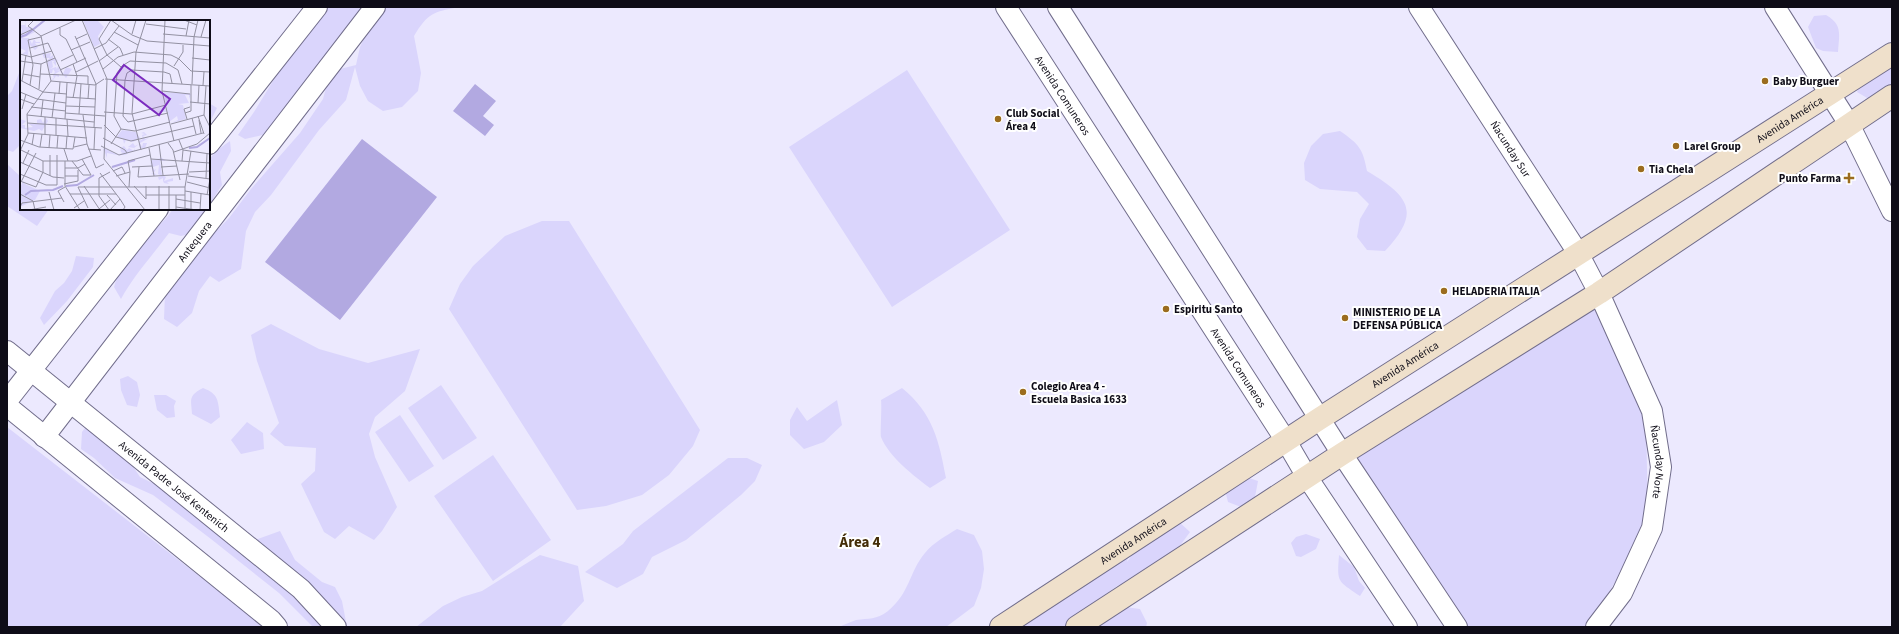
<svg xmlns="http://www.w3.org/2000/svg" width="1899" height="634" font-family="'Source Sans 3',sans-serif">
<rect width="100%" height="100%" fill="#ece9fe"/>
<path fill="#dad5fc" d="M321,7H459C433,12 428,13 414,36L421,73L418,91L402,107L383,111L368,101L360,86L355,67L346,100L319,130L271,195L255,212L246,231L241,269L219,282L210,276L199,291L192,313L177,327L164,319L165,293L191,257L229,218L251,189L300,133L323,99L327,84L340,69L356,65L360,47L366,34L267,134L245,139L238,135L254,112L284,63L301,43V36Z
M1826,15C1843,25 1839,34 1838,52L1823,51L1816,48L1808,27L1814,16Z
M1892,61V101L1879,105L1857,92L1862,76Z
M21,68V144L13,152L7,150V96L12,91Z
M907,70L1010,230L892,307L789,147Z
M209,103L217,108L209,124Z
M1340,131C1359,144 1363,149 1367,171C1409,196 1422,212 1385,251L1367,250L1357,237L1360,219L1369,204L1357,192L1320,189L1305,180L1304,163L1311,146L1323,134Z
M230,141L231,151L220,172L222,185L209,205V160L216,151Z
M7,164L21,177V209H49L37,226L7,206Z
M173,209H206L194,233L181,236L169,233C153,255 134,275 121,299L114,287C118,274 123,263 131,253C145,238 161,226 173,209Z
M542,221H569L700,430L693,446L669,475L642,495L606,506L577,510L449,309L460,284L473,266L505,236Z
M76,256L94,258L93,267L67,301L44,325L40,318L55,291L64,283L72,271Z
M1598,302L1646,413L1648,527L1588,627H1464L1352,457Z
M271,324L319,349L368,363L420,349L405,391L375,417L369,434L375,457L397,507L382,531L374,540L349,526L335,539L324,532L301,484L315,471L316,448L285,446L270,434L279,423L257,361L251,335Z
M128,376L137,382L140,395L137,407L127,405L121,390L120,379Z
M441,385L477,438L443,460L408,408Z
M203,388C219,394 218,401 220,417L211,424L192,414C191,399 188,396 203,388Z
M902,388C933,413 939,441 946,478L930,488C914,476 889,457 881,437C880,435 882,407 881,400Z
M154,395H166L176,401L174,406L175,417L167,418L157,410Z
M837,400L842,425L824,442L804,449L790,435V420L797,407L807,421Z
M97,412L140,477L169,491L255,540L280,531L295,560L322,582L335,587L342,601L347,627H313L279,593L211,539L153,495L115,478L94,458L81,449L82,432Z
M400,415L434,466L409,482L375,432Z
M247,422L263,433L264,449L241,454L231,440Z
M7,427L265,627H7Z
M493,455L551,540L493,581L434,496Z
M728,458H747L762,465L755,481L741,495L686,540L652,557L643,574L617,588L585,572L623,544L633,531Z
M1243,476L1258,481L1255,497L1241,507L1228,502L1225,490Z
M1177,520L1190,532L1174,554L1149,573L1117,586L1092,604L1072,627H1003L1128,557L1127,562L1139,545Z
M957,529L974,535L982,551L984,569L981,588L974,606L946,627H839C844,625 850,622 856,620C869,618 876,620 888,611C910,593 909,572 925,553C934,542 946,536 957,529Z
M1306,534L1320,539L1316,549L1301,557L1296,556L1291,543L1296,537Z
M540,555L578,566L584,601L560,627H416L443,606L462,597L482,591Z
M1339,555L1354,567L1359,581L1365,588L1360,596C1337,580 1337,583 1339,555Z
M1125,607L1140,609L1147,623L1146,627H1094Z"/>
<path fill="#b2a9e1" d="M475,84L496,101L483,116L494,125L485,136L453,111Z
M362,139L437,197L340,320L265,262Z"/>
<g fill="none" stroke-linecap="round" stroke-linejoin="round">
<defs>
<g id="minor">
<path id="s1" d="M1006,7L1286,441L1307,477L1407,627"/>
<path d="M1058,7L1342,454L1457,627"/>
<path id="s2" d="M1419,7L1578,253L1599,293L1652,411L1661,467L1652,528L1622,593L1596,627"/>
<path d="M1775,7L1849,124L1892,211"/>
<path d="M209,144L317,7"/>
<path id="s3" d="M7,351L301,589L336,627"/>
<path d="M7,401L158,209"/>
<path d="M7,406L271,620L277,627"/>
<path id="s4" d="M44,437L375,7"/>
</g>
<g id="secondary">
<path id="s5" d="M1001,627L1319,419L1892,54"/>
<path d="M1077,627L1342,454L1599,293L1892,96"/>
</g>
</defs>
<use href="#minor" stroke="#716d8b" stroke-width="22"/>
<use href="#secondary" stroke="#716d8b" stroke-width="24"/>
<use href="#minor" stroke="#fff" stroke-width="20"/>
<use href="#secondary" stroke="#efe0cb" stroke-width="22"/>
</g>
<g fill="#9b6c1e" stroke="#fff" stroke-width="1.5">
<circle cx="1765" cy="81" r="4"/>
<circle cx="998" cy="119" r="4"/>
<circle cx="1676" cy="146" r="4"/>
<circle cx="1641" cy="169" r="4"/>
<path d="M1847 172h4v4h4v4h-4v4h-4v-4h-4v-4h4z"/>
<circle cx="1444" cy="291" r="4"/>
<circle cx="1166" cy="309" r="4"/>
<circle cx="1345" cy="318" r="4"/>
<circle cx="1023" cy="392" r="4"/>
</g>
<g text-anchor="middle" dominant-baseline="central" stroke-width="4" stroke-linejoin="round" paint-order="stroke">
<g font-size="11" font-weight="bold" fill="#0e0c17" stroke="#fff" text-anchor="start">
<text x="1773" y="81">Baby Burguer</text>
<text x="1006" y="113">Club Social<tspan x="1006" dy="13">Área 4</tspan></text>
<text x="1684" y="146">Larel Group</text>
<text x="1649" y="169">Tia Chela</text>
<text x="1841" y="178" text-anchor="end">Punto Farma</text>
<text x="1452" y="291">HELADERIA ITALIA</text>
<text x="1174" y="309">Espiritu Santo</text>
<text x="1353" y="312">MINISTERIO DE LA<tspan x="1353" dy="13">DEFENSA PÚBLICA</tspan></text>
<text x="1031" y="386">Colegio Area 4 -<tspan x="1031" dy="13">Escuela Basica 1633</tspan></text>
</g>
<g font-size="11" fill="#0e0c17" stroke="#fff">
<text stroke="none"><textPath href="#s1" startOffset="105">Avenida Comuneros</textPath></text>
<text stroke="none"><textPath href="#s5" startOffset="938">Avenida América</textPath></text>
<text stroke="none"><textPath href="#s2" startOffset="169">Ńacunday Sur</textPath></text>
<text stroke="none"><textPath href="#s4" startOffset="247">Antequera</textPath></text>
<text stroke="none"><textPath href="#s5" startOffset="482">Avenida América</textPath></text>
<text stroke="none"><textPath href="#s1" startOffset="429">Avenida Comuneros</textPath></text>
<text stroke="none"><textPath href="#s2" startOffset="519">Ñacunday Norte</textPath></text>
<text stroke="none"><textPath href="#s3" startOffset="215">Avenida Padre José Kentenich</textPath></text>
<text stroke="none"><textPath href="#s5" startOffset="158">Avenida América</textPath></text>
</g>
<g font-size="15" font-weight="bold" fill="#432c07" stroke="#fff">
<text x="860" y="542">Área 4</text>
</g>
</g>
<g transform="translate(20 20)">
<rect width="190" height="190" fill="#ece9fe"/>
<path d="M8,0L5,2L6,7H11L15,12L3,18H9L12,24L14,19L16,22H20V23H15L18,27L15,30L9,24L8,35L2,34L6,31L0,28V21L3,19L0,20L2,10L0,5H5V1ZM63,0H77L84,7L78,16L80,24L74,27ZM26,31L25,34L31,33L30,37L33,35V38L40,41L36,40V46L33,42L35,41H32L33,47L30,49L36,47L37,49L38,46L41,49L36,51L41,50L43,54L46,47L52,49L46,58L40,51L35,54H39V57L36,56L33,60L32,59L34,58L33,55L35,52L33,49L32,53H30L27,42L34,38L25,42L30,38H24L22,33ZM144,72L171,74L169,79V75H165L169,83L158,84L163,85L166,99L151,103L158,100L157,96L149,102L148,92H137L147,87ZM26,98L28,101L22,111L19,109L14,111L0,108V99L6,101L2,105H5V108L13,107L9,104L17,103V100L21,99L23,103ZM102,110L116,112L120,118L113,122L106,120L104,124L103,119L97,117ZM124,112L127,115L123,116L125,119L129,118L120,123L122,127L123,123H127L125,128H120L119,124L114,128L115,131L109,132L108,130L109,133L105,135H97L87,133V138L84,130L83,131L84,128L98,135L103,133L101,132L100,127L101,129L106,130L101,128L104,126L107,130L109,128L114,131V128L108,127L113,123L115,126L119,124V121L123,119L122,115L125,114L121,113ZM142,138L146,141H140L142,155L146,157L144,161L153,158V161L147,162L149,164L144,163L143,161V158L139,160L138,157L142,156L138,154L139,145L133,147L134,150L136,149L134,153L137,155L131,154L133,153L130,141L131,143V140ZM3,161L5,164L20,171L15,180L0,187V168Z" fill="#dad5fc"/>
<path fill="none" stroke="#b2a9e1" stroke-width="2" d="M0,17L6,15L25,0M169,128L177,127L190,118M92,147L115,140M46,166L57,165L74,155M5,175L11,171L33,170L43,166"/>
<path fill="none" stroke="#9391a2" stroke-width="1" d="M14,0L8,6L21,16L31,61M62,0L87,59L84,139L125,190M91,0L112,15L127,21L190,26M91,0L79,19L87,35L101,47M145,0L142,71L154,121M164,0L177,5M126,4L166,9M40,8V15L46,19L57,42M94,12L118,25M112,14L116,0M143,14L190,18M0,15L13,9M21,16L56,0M55,16L76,64L74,108M166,16L169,0M181,17L186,0M56,19L67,14M88,19L100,28L103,35M10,28L28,23L43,55M74,29L86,23L99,6M51,30L70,22M0,34L11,37L32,31M172,38L190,40M0,41L21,44L35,38M41,41L53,35M79,41L98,27M53,44L57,56L53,78M154,46L163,32V25M83,49L98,37L114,32L151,35L159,39L171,51L190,52M40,50L66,38M56,52L78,41M3,54L20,57M20,54L68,56V64M85,59L190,66M0,60L23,72L47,74M2,61L6,35M172,64L174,17L178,0M10,65L13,45L8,20L21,17M183,65L184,52M186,66L184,95L190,107M19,69L21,44M142,71L170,74M0,72L17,79M39,74L40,62M46,77L76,79M0,79L14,84M17,79L46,83M68,79L69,65M170,82L190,84M178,83L179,65M46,86L75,87M11,87L46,91M2,89L6,74M84,92L112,94L146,85M45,93L85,96M148,93L108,102L103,96L105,60L107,53L112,50L144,52L150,54L152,63M165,93L171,91V65M59,94L61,64M7,95L74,102M63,95L67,124L76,148L84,144M178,96L184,114M21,97L23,80M25,97V114M32,98L35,73M172,98L176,114M45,99L47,63M47,99L48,116M167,99L164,89L170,87M179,100L181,113M150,102L115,111L101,109L94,96L97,53L102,46L110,41L146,43L158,50L162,64M7,103L82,108M151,104L184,95M84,105L96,117L111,121L174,106M8,113L67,118M36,115V98M83,118L105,130L107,133M0,120L19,127L53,129L55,117M159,120L163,130L162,141M148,123L153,130L160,160M91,124L101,109M139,124L143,155M12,125L14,113M81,126L99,135L183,113M20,127L22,114M54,127L67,124M29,128L30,115M37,128L38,115M129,128L134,156M44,129L48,141M46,129L47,116M68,129L81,130M74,129L75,108M1,130L23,141H57L71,136M121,130L112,93L116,32L126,0M163,130L190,134M0,131L8,114L7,94L31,61L75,65L84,59M154,132L177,124L190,113M131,139L190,143M45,141V166L60,190M52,141L63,155H71L62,139M0,142L33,157L44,158M3,143L9,130M112,147L132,146M119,147L118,157L169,154M141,147L157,146M45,148H58L65,144M93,151L102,147L105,153M169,152L190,151M80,153L100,179L90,190M0,154L26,165H37V135M30,156V135M45,156H58M96,156L110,152L108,141L130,135M168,156L190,159M186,158L187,133M0,161L16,167L23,152V141M1,162L16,133M167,162L190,168M44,164L58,161V150M64,166L80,190M114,166L126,179V166M139,166V190M109,167L110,152M165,171L190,175M29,172L34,190M0,174L13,181L15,190M50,174H96M87,175L96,185M126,175H165M156,175V190M187,175L190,159M100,179L105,187L103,190M156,179L180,183M44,182L38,171L45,167M0,187L2,183L42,178M156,187L177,190M54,188L64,181M68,188L58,167H165M79,189L90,180M171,189V172M9,190L26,187M89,190L79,176V158L90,152M149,190V166M165,190V167L171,131M180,190L181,174"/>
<path fill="#7b2cbf" fill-opacity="0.15" stroke="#7b2cbf" stroke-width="2" d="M104,45L150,79L139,95L93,60Z"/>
<rect width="190" height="190" fill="none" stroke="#0e0c17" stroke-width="2"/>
</g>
<rect width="1899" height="634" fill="none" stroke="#0e0c17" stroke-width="16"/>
</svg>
